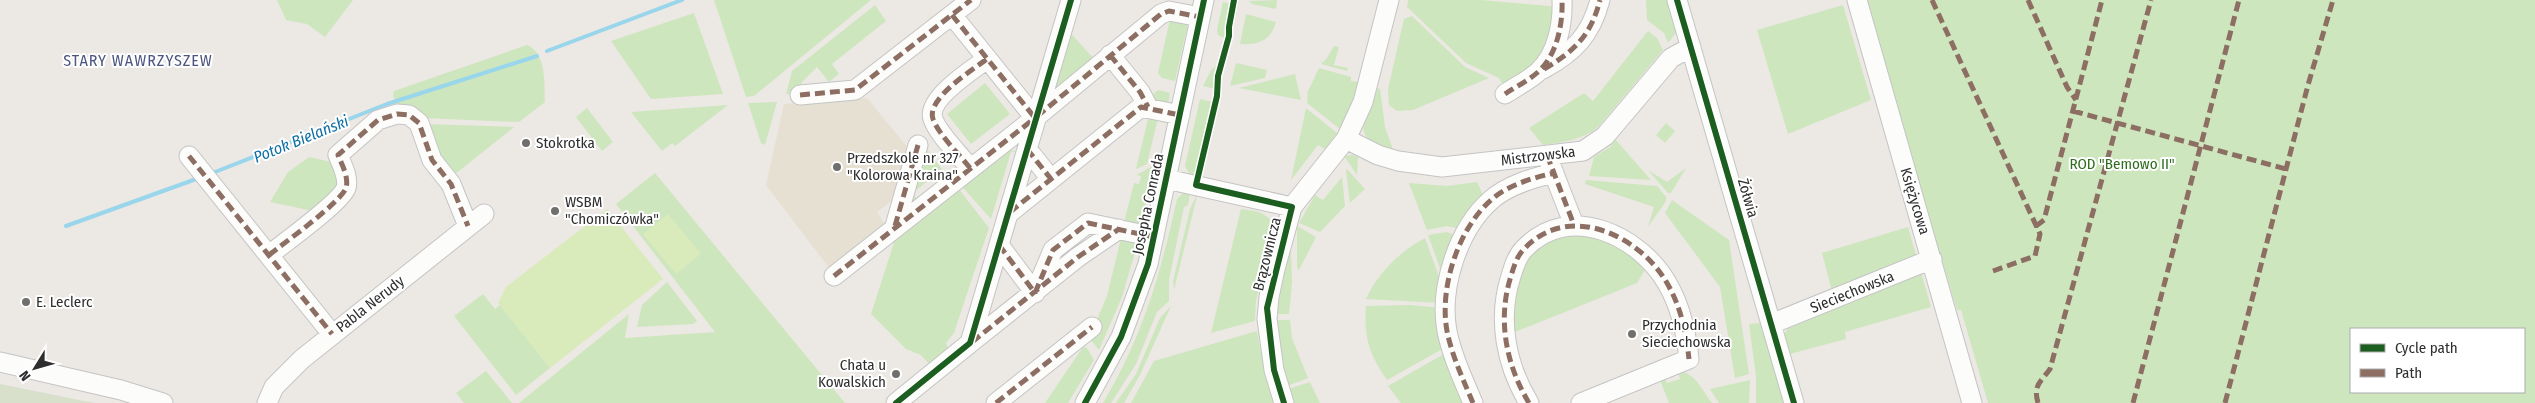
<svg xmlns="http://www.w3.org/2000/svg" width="2535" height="403" font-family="'Fira Sans Condensed',sans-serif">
<rect width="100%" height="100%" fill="#ece8e4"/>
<path fill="#e6e0d3" d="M867,98L909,149L894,199L877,212L885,225L830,269L766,185L784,104Z"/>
<path fill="#cee6be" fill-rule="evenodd" d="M277,0H353L325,37L307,24L286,20Z
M714,0H871L754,96L746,97Z
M1277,0L1276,9L1252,4L1249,1Z
M1408,0H1481L1560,7L1544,58L1506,89L1499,78L1466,63L1407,7Z
M1646,0H1669L1678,30L1668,43L1664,33L1647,20Z
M1863,0H2535V403H1988L1961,310H1957ZM2351,329H2524V392H2351Z
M1223,2L1231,4L1226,39L1218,35L1217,30Z
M875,5L886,21L832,64L839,74L829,82L817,67L802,82L800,93L786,94L792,71Z
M1843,5L1871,100L1788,134L1757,30Z
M694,13L723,94L651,99L611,41Z
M1246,14L1276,22C1271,41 1257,45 1240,44Z
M1171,15L1189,19L1175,81L1162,78L1158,73Z
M1412,16L1465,67L1489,78L1413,110L1397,111L1389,105L1388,89L1404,19Z
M1066,28L1095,60L1052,96Z
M1648,31L1657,38L1663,50L1599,126C1583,140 1564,142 1543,145L1529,128L1584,93L1593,101Z
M527,45C547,53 544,85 545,102L519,122L422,118L399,110L393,96L394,91Z
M1334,46L1339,47L1334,65L1348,68L1347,71L1321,64L1327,58Z
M1236,63L1267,70L1265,78L1230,86Z
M1219,64L1215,77L1216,89L1203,86L1211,70Z
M1319,68L1351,77V81L1358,82L1349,113L1340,129L1307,103L1308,91Z
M1295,74L1301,100L1239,88Z
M985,83L1010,114L971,144L947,114Z
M1378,88L1380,89L1385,127L1393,150C1379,146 1365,143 1363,127Z
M1159,90L1170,93L1168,107L1152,104L1154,93Z
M1200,99L1213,102L1195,178L1190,175L1185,166Z
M777,102L765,145L761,143L748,103Z
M728,105L675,146L672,143L662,151L631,112Z
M587,108L613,142L602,151L576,117Z
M1306,108L1337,133L1325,149L1318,145L1291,180Z
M1150,111L1159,114L1147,164L1136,169Z
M1666,123L1675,131L1665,143L1656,135Z
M425,124L514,127L454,175L439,158Z
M1615,139L1651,180L1589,176L1594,157L1610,147Z
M925,147L942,169L913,193L919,202L902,212Z
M1004,150L1023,151L1011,152L991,219L957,181Z
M1352,155L1358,157L1357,175L1344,156Z
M309,157L331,162C344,193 336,189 313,211L270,202L288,172Z
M1153,166L1141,229L1123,226L1134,183L1139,184L1141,176L1136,175Z
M1686,168L1671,193H1668L1648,170L1667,182Z
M1347,169L1365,189L1350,203L1346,171Z
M655,173L845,403H519L629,314L625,338L715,332L616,204Z
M1342,177L1345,206L1320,232L1299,223L1315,195L1323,200Z
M1586,180L1657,186L1666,197V201L1648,227L1654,207L1585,184Z
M1477,182L1483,195L1461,229L1447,226L1427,230L1409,183L1447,186Z
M955,184L989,228L954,333L946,343L948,348L929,364L921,355L906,349L871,314L899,227Z
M1185,191L1190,192L1188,205L1184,207L1169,280V301L1157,312L1136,364L1111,403H1103C1142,338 1161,273 1177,199Z
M1198,192L1174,290L1173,281L1190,209Z
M1672,200L1729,240L1749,374L1735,378L1720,287L1665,213Z
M1241,209C1255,211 1266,211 1274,225L1256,301L1255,321L1211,333Z
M1297,226L1316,237L1299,270L1297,268Z
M1908,227L1916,255L1914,258L1832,291L1822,253Z
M1446,232L1459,236L1444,279L1428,235Z
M1581,232L1614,243L1648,265L1637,283L1510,334L1508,323L1523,259L1550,238Z
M1122,234L1139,239L1122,297L1099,350L1089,338L1107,296Z
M1425,238L1443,288L1442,303L1366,299C1378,273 1399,252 1425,238Z
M1291,250L1292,282L1289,314H1276L1281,283Z
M1921,272L1931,307L1845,332L1846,339L1790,354L1784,336L1789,325Z
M667,282L697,321L693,324L637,327L642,305Z
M483,294L495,309L500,305L550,368L516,395L454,316Z
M1410,305L1441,308L1446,347L1387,380C1369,353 1364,339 1366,306Z
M1171,306L1140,375L1124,403H1116L1136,374L1160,318Z
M1275,320H1290L1292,338L1308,378L1287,386L1277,347Z
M1761,323L1785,403H1756V376L1749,324Z
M1257,331L1265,376L1274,403H1131L1154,361Z
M1083,347L1087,348L1094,360L1068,403H1045Z
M1449,351L1466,403H1401L1388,386Z
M486,371L512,403H464L456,393Z
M1678,371C1696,373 1702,390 1712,403H1669L1660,380L1665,378L1667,383L1680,379Z
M1750,380L1749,403H1719L1710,389Z
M1310,382L1320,403H1292L1288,389Z"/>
<path fill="#d8e0cc" d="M0,384L84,401L96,403H0Z"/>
<path fill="#d9eabb" d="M607,209L663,279L550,368L498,303L506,287Z
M668,214L701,254L676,274L643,234Z"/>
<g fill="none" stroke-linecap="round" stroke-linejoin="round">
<path stroke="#99d6ec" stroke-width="4" d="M547,51L682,0
M210,174L387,104L537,56
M66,226L199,178"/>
<defs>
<path id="minor" d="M1677,0L1794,403
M1857,0L1972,403
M952,15L1035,118L1161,14L1169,11L1200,17
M1110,55L1140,92L1148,107
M1543,69C1574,52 1591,35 1600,0
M1505,94C1515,87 1528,81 1538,72C1557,55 1563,24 1562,0
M800,95L855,90L971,0
M1346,139L1378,155L1398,161L1442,167L1583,151L1605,136L1671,58L1691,47
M1027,149L1051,179
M189,156L332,334
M1549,161L1574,225
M970,168C960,155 938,134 933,119C926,99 972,70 987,59
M1166,179L1292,207
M1008,214L1141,107L1180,115
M895,226L918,145
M999,245L1035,293L1053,250L1088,223L1154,237
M269,255C284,243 340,203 346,188C349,177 342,165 338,155L378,120L397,114L409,115L419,123L432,160L451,184L468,226
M834,276L1035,118
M1771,324L1932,259
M970,343L1078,257L1119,229
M0,362L121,390L163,403
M267,403L274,387L302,359L484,214
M896,403L970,343L1071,0
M996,403L1092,327
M1085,403L1121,337L1148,264L1204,0
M1284,403L1274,370L1267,319L1269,297L1275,269L1292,207L1346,139L1363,102L1389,0
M1473,403C1463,379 1452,356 1447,331C1439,288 1458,229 1491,200C1508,185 1532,178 1554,173
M1529,403C1506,365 1497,319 1511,276C1514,266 1517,256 1524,249C1569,201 1640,236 1667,283C1681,307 1686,332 1689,359L1581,403"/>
</defs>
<use href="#minor" stroke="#c5c4c5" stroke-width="21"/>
<use href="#minor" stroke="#fcfcfb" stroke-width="19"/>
<path stroke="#8d6e63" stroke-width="5" stroke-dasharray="10 5" stroke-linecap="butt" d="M1932,0L2040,234L2035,256L1993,271
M2028,0L2067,87L2076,100
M952,15L1035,118L1161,14L1169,11L1200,17
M1110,55L1140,92L1148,107
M1544,69C1575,51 1591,35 1600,0
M1505,94C1515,87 1528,81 1538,72C1557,55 1563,24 1562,0
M800,95L855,90L971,0
M2073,111L2286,169
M1027,149L1051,179
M1547,155L1574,225
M189,156L332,334
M970,168C960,155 938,134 933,119C926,99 972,70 987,59
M1010,212L1141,107L1180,115
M895,226L918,145
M2036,226L2044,220L2102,0
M999,245L1035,293L1053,250L1088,223L1154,237
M269,255C284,243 340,203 346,188C349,177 342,165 338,155L378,120L397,114L409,115L419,123L432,160L451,184L468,226
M834,276L1035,118
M972,342L1078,257L1119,229
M996,403L1092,327
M1473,403C1463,379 1452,356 1447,331C1439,288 1458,229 1491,200C1508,185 1532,178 1554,173
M1529,403C1506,365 1497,319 1511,276C1514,266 1517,256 1524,249C1569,201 1640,236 1667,283C1681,307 1686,332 1689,359
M2038,403C2033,385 2040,383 2050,369L2151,0
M2133,403L2239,0
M2225,403L2308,85L2333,0"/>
<defs>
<path id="cycleway" d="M1234,0L1229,27V36L1218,76L1217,96L1196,185L1292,207L1267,308L1274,370L1284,403
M1677,0L1794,403
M896,403L970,343L1071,0
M1085,403L1121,337L1148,264L1204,0"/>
</defs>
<use href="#cycleway" stroke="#fff" stroke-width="9"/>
<use href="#cycleway" stroke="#1b5e20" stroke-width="6"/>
</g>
<g fill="#706f6e" stroke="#fff" stroke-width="2">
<circle cx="526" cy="143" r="5"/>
<circle cx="837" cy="167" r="5"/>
<circle cx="555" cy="211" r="5"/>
<circle cx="26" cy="302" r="5"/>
<circle cx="1632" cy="334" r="5"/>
<circle cx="896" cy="374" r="5"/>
</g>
<g text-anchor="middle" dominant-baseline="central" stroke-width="4" stroke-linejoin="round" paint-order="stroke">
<g font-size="15" fill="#2e2e2e" stroke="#fff" text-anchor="start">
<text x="536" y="143">Stokrotka</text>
<text x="847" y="158">Przedszkole nr 327<tspan x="847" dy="17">"Kolorowa Kraina"</tspan></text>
<text x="565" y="202">WSBM<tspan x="565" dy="17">"Chomiczówka"</tspan></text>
<text x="36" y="302">E. Leclerc</text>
<text x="1642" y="325">Przychodnia<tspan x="1642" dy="17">Sieciechowska</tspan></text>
<text x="886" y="365" text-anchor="end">Chata u<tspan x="886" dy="17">Kowalskich</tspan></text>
</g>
<g font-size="15" fill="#2e2e2e" stroke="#fff">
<text transform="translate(1538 156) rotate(-7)">Mistrzowska</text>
<text transform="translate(1748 198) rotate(74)">Żółwia</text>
<text transform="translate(1915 201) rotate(73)">Księżycowa</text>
<text transform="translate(1148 204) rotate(-78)">Josepha Conrada</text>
<text transform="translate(1267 254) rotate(-76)">Brązownicza</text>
<text transform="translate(1852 292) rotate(-22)">Sieciechowska</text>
<text transform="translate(370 304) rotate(-38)">Pabla Nerudy</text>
</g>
<g font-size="15" fill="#2c6e1b" stroke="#fff">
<text x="2122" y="164">ROD "Bemowo II"</text>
</g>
<g font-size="16" letter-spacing="1" fill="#4d5680" stroke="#fff">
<text x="138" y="60">STARY WAWRZYSZEW</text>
</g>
<g font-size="16" font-style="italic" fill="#0d6fa3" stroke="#fff">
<text transform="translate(301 139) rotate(-22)">Potok Bielański</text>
</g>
</g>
<rect x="2350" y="328" width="175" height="65" fill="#ffffff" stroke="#ababab"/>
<rect x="2360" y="344" width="25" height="8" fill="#1b5e20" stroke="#ababab"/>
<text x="2395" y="353" font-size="15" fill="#2e2e2e">Cycle path</text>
<rect x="2360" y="369" width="25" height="8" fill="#8d6e63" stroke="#ababab"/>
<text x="2395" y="378" font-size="15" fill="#2e2e2e">Path</text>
<g transform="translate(35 368) rotate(233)" stroke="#ffffff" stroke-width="4" paint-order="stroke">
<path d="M0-4L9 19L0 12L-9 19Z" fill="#2e2e2e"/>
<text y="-8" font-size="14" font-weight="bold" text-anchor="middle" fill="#2e2e2e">N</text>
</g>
</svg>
